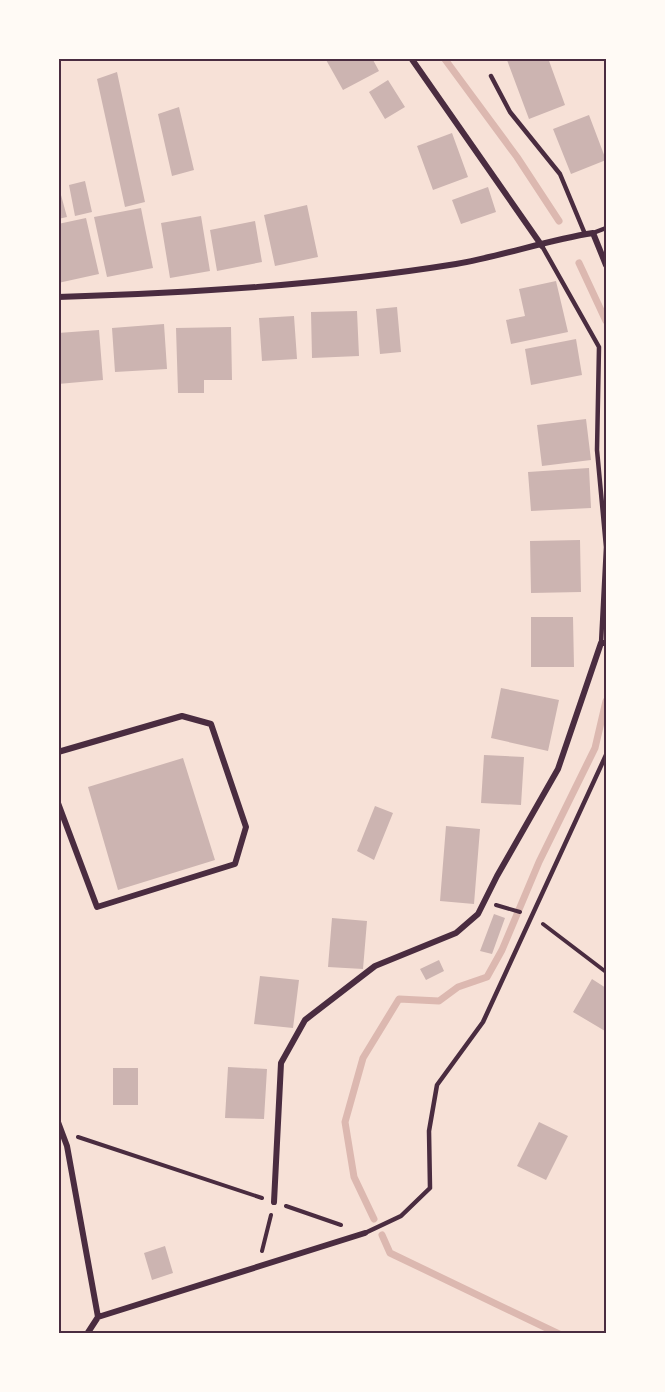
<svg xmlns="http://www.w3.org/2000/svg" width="665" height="1392" font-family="'Sofia Sans Condensed',sans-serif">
<rect width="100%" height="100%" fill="#f7e1d7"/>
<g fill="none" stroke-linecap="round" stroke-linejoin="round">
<path stroke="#dcb8b0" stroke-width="7" d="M444,58L517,157L559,221
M579,263L606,321
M374,1219L354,1177L345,1122L363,1058L399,999L439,1001L458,987L487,977L502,950L539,862L595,748L606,701
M382,1235L390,1253L559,1334"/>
</g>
<path fill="#ccb4b1" d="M325,58H372L379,71L343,90Z
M512,58H548L565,105L529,119L507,60Z
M117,72L145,202L125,207L97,79Z
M388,80L405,107L385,119L369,92Z
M179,107L194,170L172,176L158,114Z
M589,115L606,160L571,174L553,129Z
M452,133L468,177L433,190L417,146Z
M85,181L92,212L75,216L69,185Z
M58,184L67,217L58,219Z
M488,187L496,212L461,224L452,200Z
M307,205L318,257L275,266L264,215Z
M141,208L153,268L107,277L94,217Z
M201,216L210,271L170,278L161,223Z
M86,218L99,274L58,283V224Z
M255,221L262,262L217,271L210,230Z
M556,281L568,332L511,344L506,320L525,316L519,289Z
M397,307L401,352L380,354L376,309Z
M357,311L359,356L312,358L311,312Z
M294,316L297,359L262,361L259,318Z
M164,324L167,369L115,372L112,328Z
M231,327L232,380H204V393H178L176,328Z
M99,330L103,380L58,384V333Z
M576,339L582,375L531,385L525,349Z
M586,419L591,460L542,466L537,425Z
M589,468L591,508L531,511L528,472Z
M580,540L581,592L531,593L530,541Z
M531,617H573L574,667H531Z
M501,688L559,700L548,751L491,738Z
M484,755L524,757L521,805L481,803Z
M183,758L215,860L118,890L88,787Z
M375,806L393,813L374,860L357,851Z
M446,826L480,829L474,904L440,901Z
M494,914L505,918L492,954L480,951Z
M332,918L367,921L363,969L328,967Z
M439,960L444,971L426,980L420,969Z
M260,976L299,980L293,1028L254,1024Z
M592,979L606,988L605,1031L573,1012Z
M228,1067L267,1069L264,1119L225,1118Z
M113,1068H138V1105H113Z
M539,1122L568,1136L546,1180L517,1166Z
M165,1246L173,1273L152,1280L144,1253Z"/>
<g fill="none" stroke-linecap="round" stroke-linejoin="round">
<path stroke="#4a2c40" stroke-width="4" d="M496,905L520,912
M543,924L606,972
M78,1137L262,1198
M286,1206L341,1225
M262,1251L271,1215"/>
<path stroke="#4a2c40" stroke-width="4.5" d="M491,76L510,112L560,174L585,234
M593,233L606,228
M542,246L599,347L597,450L606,547L601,643
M365,1233L401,1216L430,1188L429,1131L437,1085L483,1022L606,755"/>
<path stroke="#4a2c40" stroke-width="6" d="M411,58L542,246
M58,297C191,293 325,285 456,264C503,256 547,240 593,233L606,265
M58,752L182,716L211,724L246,827L235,864L97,907L58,803
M58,1122L67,1146L98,1317
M274,1202L281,1063L305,1020L375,966L456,933L478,914L497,876L558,769L601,643H606
M87,1334L98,1317L365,1233"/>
</g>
<rect width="665" height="1392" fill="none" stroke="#fffaf5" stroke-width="120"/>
<rect x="60" y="60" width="545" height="1272" fill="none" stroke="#4a2c40" stroke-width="2"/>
</svg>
